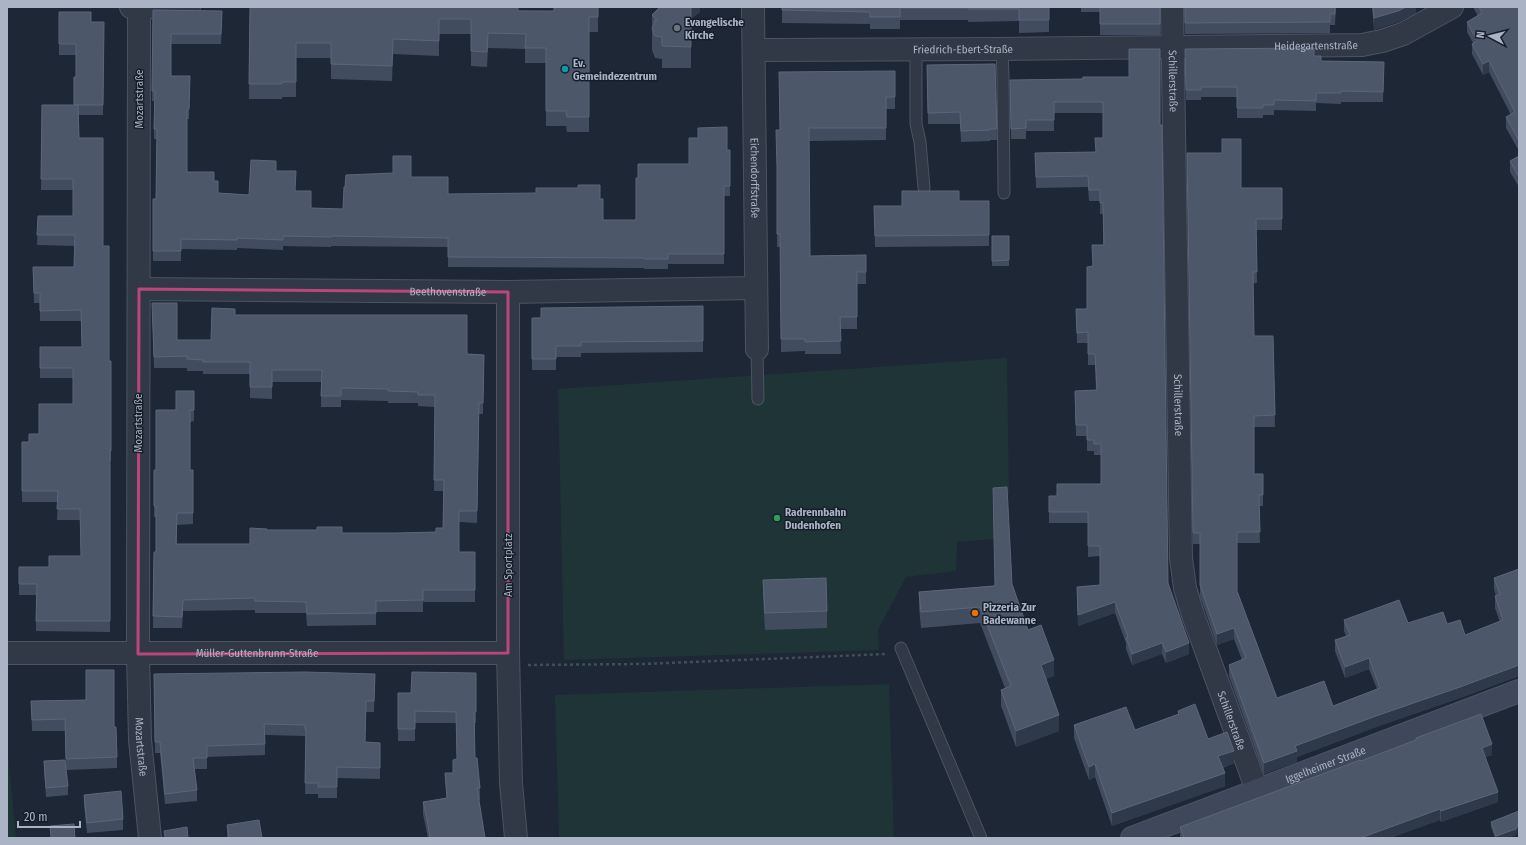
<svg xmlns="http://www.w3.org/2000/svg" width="1526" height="845" font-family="'Fira Sans Condensed',sans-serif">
<rect width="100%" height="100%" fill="#1d2736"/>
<path fill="#1f3437" d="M1007,358L1009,494L992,495L994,539L957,542L956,571L906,577L878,630L879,650L564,660L558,389Z
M889,684L894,838H559L555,695Z
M7,743L16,838H7Z"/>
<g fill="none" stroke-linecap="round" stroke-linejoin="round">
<defs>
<path id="lane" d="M916,48V124L920,142L924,188
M1002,49L1003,78L1004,193
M757,349L758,399
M901,648L981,838"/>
<g id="street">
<path d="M131,7H189"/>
<path id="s1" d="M139,7L138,654L140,740L150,838"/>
<path id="s2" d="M753,7L757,349"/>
<path id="s3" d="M1172,7L1181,558L1185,588L1193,615L1257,790"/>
<path id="s4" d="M754,50L1002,49L1362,45L1382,41L1403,34L1452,7"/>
<path id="s5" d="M139,289L508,292L756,288"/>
<path d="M508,292V653L511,783L516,838"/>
<path id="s6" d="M7,653H508"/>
</g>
<g id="secondary">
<path id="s7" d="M1132,838L1519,691"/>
</g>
</defs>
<use href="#lane" stroke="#4c5462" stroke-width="13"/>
<use href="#street" stroke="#4c5462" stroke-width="24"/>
<use href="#secondary" stroke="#4c5462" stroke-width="24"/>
<path stroke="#3d5155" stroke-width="2.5" stroke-dasharray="3 3" stroke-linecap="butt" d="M528,665L643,664L887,654"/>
<use href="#lane" stroke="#313947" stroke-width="11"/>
<use href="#street" stroke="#313947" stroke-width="22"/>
<use href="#secondary" stroke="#3f485a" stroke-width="22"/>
</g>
<path fill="#414d5f" d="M250,7L554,11L598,7V32H589V132H567L566,126H546V63H525V49L488,48L487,67L471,66V34H439V56L393,54L392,81L331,79V58H296V97H282V99H249Z
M700,7V12L691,19V68H662V59L655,58L652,50V15Z
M782,7H1049V32L1019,33V21L968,22V20H900V29H870V24L782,23Z
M1081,7H1160V35H1100V12H1081Z
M1184,7H1336L1335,25H1330V33L1185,34Z
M1372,7H1416V13L1398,22L1374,30Z
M1474,7H1519V151L1506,128V117L1511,115L1489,72L1483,75L1472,54V44L1473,43L1467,32V22L1478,16L1474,9Z
M153,10L222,21L221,44H171V76H190L189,119H187V172L214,181L218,193L249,195L276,171L311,208L343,209L411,177L448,194L600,199L603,220H636L638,178L689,164L727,150H730V196H724V264H668V269H644V268L448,267V247L331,246V247L283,246V250L237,248V250L181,249V261H153V199H156L157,139H154V101H152Z
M59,12L91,22H104L103,115H79V138L103,246L109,361H111V461H110V632L36,631V595H19V567H49L81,556L80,520H57L58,502H22V442H29L39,434L73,404V378H40V347H82L81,321H40V303H34L33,267H74L75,246L37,245L38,216H73V190H41L42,105H74L76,77V55H59Z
M1185,49L1314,56L1321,61L1384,62L1383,102H1341V104L1316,103V111L1274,110V115H1263V118H1237V97H1201V100H1186Z
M995,64L997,140H990V141L961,142L960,124H928L927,65Z
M895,71V109H886V140L809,141L810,256L866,255V284H857V329H840L841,354H805V351L781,352L780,247H777V180L780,130Z
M1083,79L1160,125L1168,583L1189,654L1166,663L1162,654L1132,665L1126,649V643L1115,613L1078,626L1077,587L1100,585V556L1088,557V523H1049V496H1057L1101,484V455H1094V451H1087V436H1076L1075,391L1096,390L1095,365H1088V343H1077L1076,309H1087L1092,266L1103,245V214H1100V201H1089L1088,187L1036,188L1035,153L1095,152L1103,138V113H1054V131H1026V139H1011L1010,80Z
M1187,153L1241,188H1282V230H1256L1257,283H1253L1254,336H1273L1275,427H1254V474H1263V506H1259L1260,543H1237V591L1277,698L1333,706L1377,689L1369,669L1345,678L1335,651V640L1346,636L1344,631V620L1408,623L1447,624L1465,635L1500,622L1495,608V596H1496L1494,589V578L1519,569V676L1460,698L1376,727L1297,757V762L1264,774L1229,676V665L1242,660L1234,639L1217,645L1200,596V544H1193Z
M1519,156V187L1510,172V161Z
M959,201H989V246L875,247L874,206H902Z
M992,236H1009V266H992Z
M152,303L177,340H211L235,315L467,354L484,355L483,414H479L477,523L459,522V552H475V602H423V612H376V625L307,626L306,613H255V610L183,611L182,628H153L154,552H156V517H154V470H156V410H194V421L190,422V470H193V524L177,525V544H250L267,530L342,533H396L436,532L443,528V491H434L435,407L418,406V403H388V401L341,400V407H321V382H272V399L250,398V374H203V371H187V368H154Z
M703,306V352L581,353V357H556V370H532V318Z
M763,580L827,611V628L765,630L763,597Z
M1012,584L1028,630L1054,676L1046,679L1059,731L1016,747L1001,706V690L1005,688L980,623L921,628L919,607V592Z
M476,673V723H475V758L480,788V800H479L485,838H428L423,814V802L447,799L445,773H453V760L457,759L456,723H415V741H398V693H411Z
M154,674H375L374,712H366L365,742L380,743V779L337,778V798H318V794H305L306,739H305V736L265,735V755L207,757V769H194L197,790V801L165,804L160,753H155Z
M31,701L114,727L117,757V768L66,770L68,786V795L46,797L44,771V761L66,764L65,731H32Z
M1178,711L1234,763L1223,768L1225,786L1112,826L1095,777L1089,780L1074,738V725L1135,730L1178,714Z
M1416,738L1492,755L1485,757L1498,802L1441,822L1440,820L1390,838H1180V827L1416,740Z
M84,795L123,819V830L87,833L84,805Z
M1491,822L1516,835L1508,838H1495L1491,827Z
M227,825L262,838H227Z"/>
<path fill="#2e394a" d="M691,7H700V12L691,19Z
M1406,7H1416V13L1398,22L1374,30V18Z
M1489,61V72L1483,75V64Z
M1115,602V613L1078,626V615Z
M1234,628V639L1217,645V634Z
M1162,643V654L1132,665V654Z
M1189,643V654L1166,663V652Z
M1369,658V669L1345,678V667Z
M1054,660V676L1041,681V665Z
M1519,665V676L1460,698L1376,727L1297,757V762L1264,774V763L1295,746L1376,716Z
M1059,715V731L1016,747V731Z
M1492,744V755L1482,758V748Z
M1234,751V763L1218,769V756Z
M1095,764V777L1089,780V767Z
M1225,773V786L1112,826V813Z
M1498,792V802L1441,822V811Z
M1440,809V820L1390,838H1363V837Z
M1519,822V828L1516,835L1508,838H1496V836Z"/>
<path fill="#4c586a" stroke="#5b6678" d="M250,7H518V11H554V7H598V17H589V117H567L566,111H546V48H525L526,34L488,33L487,52L471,51V19H439V41L393,39L392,66L331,64V43H296V82H282V84H249Z
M660,7H691V47L662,46V37L655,36L652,28L654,25L655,20H657L652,15Z
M782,7H1049V20H1019V9H968V8H900V17H870V12L782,10Z
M1100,7H1160V24H1100Z
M1185,7H1335V14H1330V22L1185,23Z
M1373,7H1406L1398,11L1374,18Z
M1479,7H1519V141L1506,117L1515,112L1489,61L1483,64L1472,44L1477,41L1467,22L1482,13Z
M153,10L222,11L221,34H171V76H190L189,109H187V172H214V181H218V193L249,195L251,160L276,161V171H296L295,191H311V208L343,209L344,187H345L346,175L393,173V156H411V177H448V194L536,193V188H578V185H600V199H603V220H636V178H638V164H689V138H698V128L727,127V150H730V186H724V254H668V259H644V258L448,257V238L331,236V237L283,236V240L237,238V240L181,239V251H153V199H156L157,129H154L155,91H152Z
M59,12H91V22H104L103,105H74V77H76V44H59Z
M1314,48V56H1321V61L1384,62L1383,92L1341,91V93H1316V101L1274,100V105H1263V108H1237V87H1201V90H1186L1185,49Z
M1129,49H1160V125H1162L1168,583L1189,643L1166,652L1162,643L1132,654L1126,638L1128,637L1115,602L1078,615L1077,587L1100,585V546H1088V512H1049V496H1057V484H1101V444H1094V440H1087V425H1076L1075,391L1097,390L1095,354H1088V332L1077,333L1076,309H1087V267L1093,266L1092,245H1104L1103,203H1100V190H1089L1088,176L1036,177L1035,153L1096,152L1095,138H1103V102H1054V120H1026V128L1011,129L1010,80L1083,79V77H1129Z
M995,64L997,129H990V130L961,131L960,112L928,113L927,65Z
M895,71V97H886V128H809L810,256L866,255V272H857V317H840L841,341L805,342V339H781L780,234H777V168L776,130H780L779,72Z
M42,105H78L79,138H103V246H109V361H111V451H110V621H36L37,584H19V567H49V556H81L80,509H57L58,491H22V442H29V434H39V404H73V368H40V347H82L81,310L40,311V293H34L33,267H74L75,235H37L38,216H73V179H41Z
M1222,139H1241V188H1282V219H1256L1257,272H1253L1254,336H1273L1275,415L1254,416V474H1263V495H1259L1260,532H1237V591L1277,698L1324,681L1333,706L1380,688L1369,658L1345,667L1335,640L1350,635L1344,620L1399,600L1408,623L1443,612L1447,624L1460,620L1465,635L1503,620L1495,596L1500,594L1494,578L1519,569V665L1460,687L1376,716L1295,746L1297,751L1264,763L1229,665L1246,658L1234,628L1217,634L1200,585V533H1193L1187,153H1222Z
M1519,156V177L1510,161Z
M902,191H959V201H989V235L875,236L874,206H902Z
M992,236H1009V260L992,261Z
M152,303H177V340H211L212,308L235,309V315H467V354L484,355L483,403H479L477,511H459V552H475V590H423V600L376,601V613L307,614L306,602L255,601V598L183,600L182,617L153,616L154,552H156V506H154V470H156V410H176V391H194V410H190V470H193V513H177L176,544H250V528L267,529V530H317V527H342V533H396L436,532V528H443L444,480H434L435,395H418V392L388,391V389L341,388V396H321L322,370H272V387H250V362H203V360L187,359V356L154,357Z
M703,306V341L581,342V346H556V359H532V318H541V308Z
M1007,487L1012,584L1028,630L1041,625L1054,660L1041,665L1059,715L1016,731L1001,690L1011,686L980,607L921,612L919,592L995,586L993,488Z
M826,578L827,611L765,613L763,580Z
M86,670H114V727H116L117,757L66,759L65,719L32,720L31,701L86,700Z
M305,672L375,674L374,701H366L365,742L380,743V768L337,767V787H318V783H305L306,729H305V725L264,724L265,744L207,746V758H193L197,790L165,794L160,742H155L154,674Z
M412,672L476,673V712H474L475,758H477L480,788H477L485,838H430L427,818L423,802L447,798L445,773H453V760L457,759L456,712L415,711V729H398V693H411Z
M1195,704L1208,739L1227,732L1234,751L1218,756L1225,773L1112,813L1095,764L1089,767L1074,725L1126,707L1135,730L1179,714L1178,711Z
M1481,714L1492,744L1482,748L1498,792L1441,811L1440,809L1363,837L1364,838H1184L1180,827L1360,760L1361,761L1416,740V738Z
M65,760L68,786L46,788L44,761Z
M121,791L123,819L87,823L84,795Z
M1519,811V822L1516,829L1496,836L1491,822Z
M259,820L262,838H229L227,825Z
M74,824L75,838H51L50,826Z
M187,827L188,838H165L164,831Z"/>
<path fill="none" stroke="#bb477a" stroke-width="3" stroke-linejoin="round" d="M139,289L508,292V653L138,654Z"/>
<circle fill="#6b7280" stroke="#171e2b" stroke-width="1.5" cx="677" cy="28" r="4"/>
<circle fill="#0f9aa8" stroke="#171e2b" stroke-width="1.5" cx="565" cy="69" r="4"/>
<circle fill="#2e9e5b" stroke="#171e2b" stroke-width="1.5" cx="777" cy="518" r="4"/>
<circle fill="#e8710a" stroke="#171e2b" stroke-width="1.5" cx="975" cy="613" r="4"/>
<g text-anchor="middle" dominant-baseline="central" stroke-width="3" stroke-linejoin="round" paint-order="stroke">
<g font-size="11" font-weight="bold" fill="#aab4c4" stroke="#171e2b" text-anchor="start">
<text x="685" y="22">Evangelische<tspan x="685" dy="13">Kirche</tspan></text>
<text x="573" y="63">Ev.<tspan x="573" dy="13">Gemeindezentrum</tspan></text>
<text x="785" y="512">Radrennbahn<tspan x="785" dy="13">Dudenhofen</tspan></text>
<text x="983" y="607">Pizzeria Zur<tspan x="983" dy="13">Badewanne</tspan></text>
</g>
<g font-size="11" fill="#aab4c4" stroke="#171e2b">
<text stroke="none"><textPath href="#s4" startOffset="562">Heidegartenstraße</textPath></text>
<text stroke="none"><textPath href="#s4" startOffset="209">Friedrich-Ebert-Straße</textPath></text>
<text stroke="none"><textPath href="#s3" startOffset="74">Schillerstraße</textPath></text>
<text transform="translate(139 99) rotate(-90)">Mozartstraße</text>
<text stroke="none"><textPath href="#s2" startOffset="171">Eichendorffstraße</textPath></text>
<text stroke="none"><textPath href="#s5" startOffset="309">Beethovenstraße</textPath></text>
<text stroke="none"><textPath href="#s3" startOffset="398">Schillerstraße</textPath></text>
<text transform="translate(138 423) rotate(-90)">Mozartstraße</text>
<text transform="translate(508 565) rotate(-90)">Am Sportplatz</text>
<text stroke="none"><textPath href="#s6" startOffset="250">Müller-Guttenbrunn-Straße</textPath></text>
<text stroke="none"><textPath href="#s3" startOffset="722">Schillerstraße</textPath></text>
<text stroke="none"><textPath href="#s1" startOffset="740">Mozartstraße</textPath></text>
<text stroke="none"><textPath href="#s7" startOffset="207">Iggelheimer Straße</textPath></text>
</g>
</g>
<rect width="1526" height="845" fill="none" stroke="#aab4c4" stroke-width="16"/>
<g transform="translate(1490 36) rotate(277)" stroke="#171e2b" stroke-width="3" paint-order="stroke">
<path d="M0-3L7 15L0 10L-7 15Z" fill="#aab4c4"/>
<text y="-6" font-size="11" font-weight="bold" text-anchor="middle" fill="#aab4c4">N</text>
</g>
<path d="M18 821v6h62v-6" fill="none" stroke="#aab4c4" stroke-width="2"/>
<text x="24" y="821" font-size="12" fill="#aab4c4" stroke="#171e2b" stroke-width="3" paint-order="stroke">20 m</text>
</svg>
